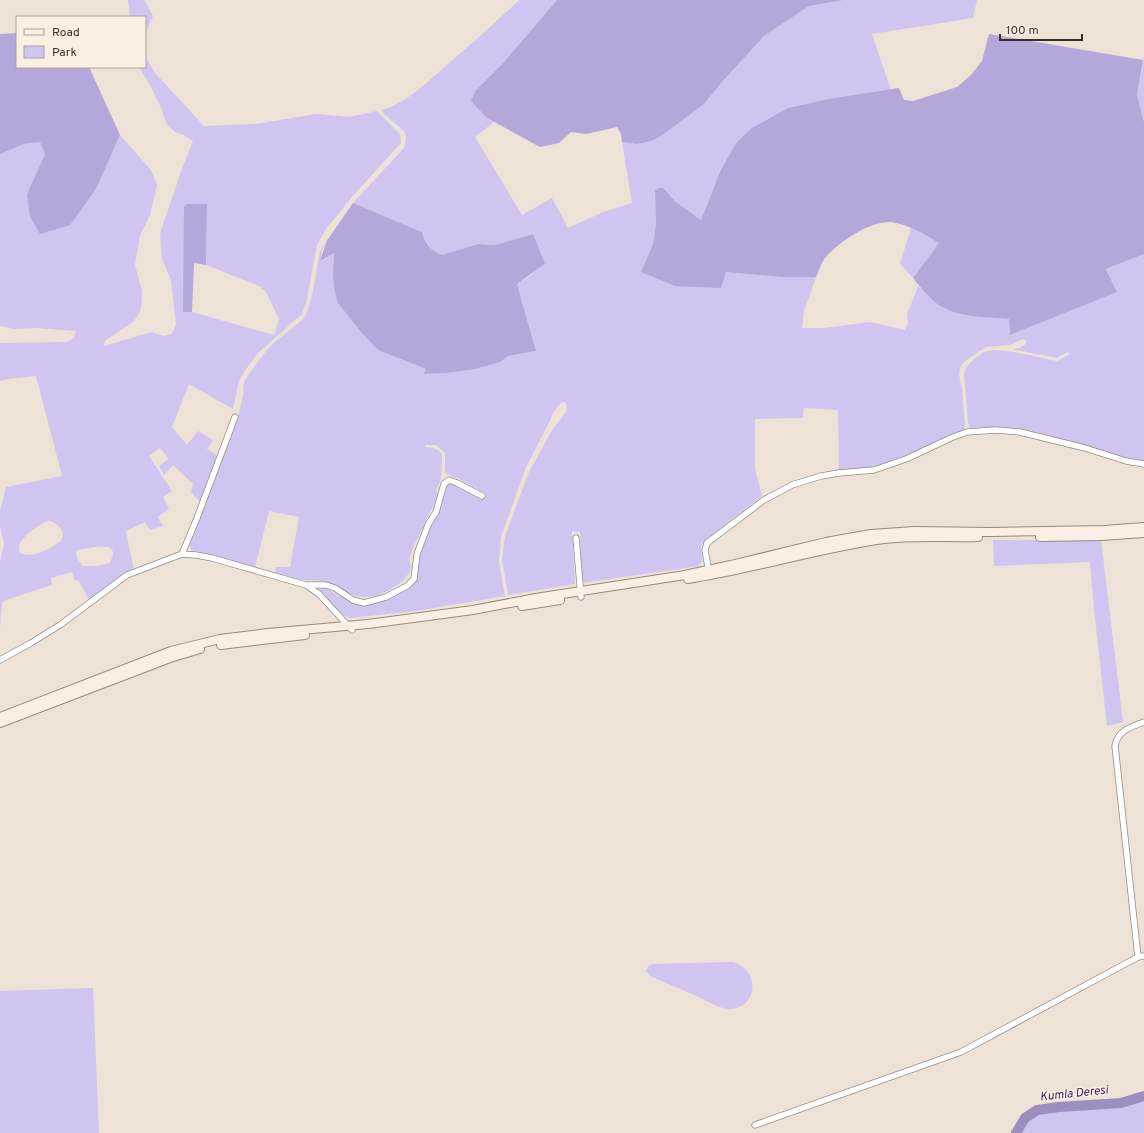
<svg xmlns="http://www.w3.org/2000/svg" width="1144" height="1133" font-family="Overpass,sans-serif">
<rect width="100%" height="100%" fill="#eee1d6"/>
<path fill="#d0c5f0" fill-rule="evenodd" d="M128,0H144L153,16L145,34V17H130Z
M519,0H557L504,62L476,90L487,118L494,122L475,137L522,215L552,198L568,228L603,212L632,203L622,142L637,144L704,104L723,81L764,36L809,6L844,0H977L973,18L872,34L891,90L828,99L788,108L737,142L721,168L701,220L676,202L670,195L655,192L656,225L653,244L641,272H726L781,277H816L804,311L802,328H824L870,322L905,330L908,323L907,314L918,287L917,285L943,308L965,315L1009,319L1010,335L1117,291L1106,269L1144,254V461L1134,460L1032,431L1003,427L970,428L968,422L964,374C965,368 968,365 972,361C976,358 980,354 984,352C1000,346 1040,358 1057,361L1070,354L1067,352L1057,358L1016,350L1013,348H1019L1026,344V340L1023,339L1010,345L986,347L965,361L960,368L959,374L962,390L965,426L963,431L891,462L868,469L839,471L838,410L804,408L803,418L755,419V469L762,496L704,541L701,544L702,561L699,566L582,583L580,532L572,531L575,584L508,595L502,559L505,536L529,472L552,430L566,412L567,406L565,402H562L559,405L553,413L550,421L526,467L501,537L499,562L505,596L416,611L350,618C338,614 327,599 320,589L321,588L324,587L339,596L358,603L384,598L414,579L424,542L447,483L456,484L484,498L486,494L457,478L445,473V453L436,445H425L426,447C432,448 439,448 442,455L441,479L436,491L438,495L435,502L413,548L409,559L411,568L409,573L403,581L388,591L375,596L365,597L357,596L346,593L323,581L302,580L275,573L276,567H290L299,517L269,511L255,567L191,550L189,543L239,413L243,395L244,382L248,375L267,350L276,341L301,321L306,315L312,296L320,252L327,240L322,250L321,261L334,253L333,274L378,350L426,369L425,374L447,373L476,369L499,362L508,356L536,351L517,284L530,276L535,270L533,234L495,245L478,244L442,255C431,250 426,244 422,232L353,203L404,148C406,143 407,137 404,131L384,114L382,110C409,102 428,81 449,63C473,43 496,22 519,0Z
M145,56L155,73L204,126L256,124L316,114L349,117L377,111L400,134L401,143L352,197L326,229L317,245L306,303L302,314L258,353L246,369L239,381L233,409L189,384L172,427L187,445L198,431L213,440L207,449L218,456L201,503L191,492L193,484L173,465L164,475L159,466L169,459L160,448L149,456L172,491L163,497L169,509L158,517L163,526L150,530L145,522L126,531L134,571L90,601L78,580L75,581L72,572L51,578L52,585L3,601L1,612L0,628V562L4,543L0,526V511L6,487L62,476L36,376L8,379L0,381V343L66,342L74,338L76,331L37,328L15,329L0,326V154L24,144L40,142L45,154L27,194L96,189L120,135L151,170L157,185L150,215L140,235L135,265L142,291L141,310L134,321L105,341L104,346L152,332L163,336L172,334L176,324L171,280L162,259L160,233L183,166L193,141L184,135L175,132L166,123L162,110L150,85L139,67H145ZM207,204L206,265L259,286L266,292L279,319L274,335L192,312H183ZM49,520C59,525 66,530 61,541C50,549 31,560 19,552C19,551 19,547 19,546C21,537 41,523 49,520ZM95,547C100,547 113,545 113,553C113,556 111,560 110,563L98,566H83C79,561 75,557 77,550Z
M1144,57V122L1137,95Z
M911,228L939,243L913,278L900,264Z
M993,540H1101L1123,722L1107,726L1094,609L1090,562L994,566Z
M733,962C761,970 758,1009 729,1009C720,1009 709,1002 701,998C684,991 667,983 650,976L646,971L648,966L652,964Z
M93,988L99,1133H0V991Z
M1144,1096V1133H1016L1025,1118L1037,1110L1059,1107L1130,1101Z"/>
<path fill="#b5a7d9" d="M557,0H844L809,6L764,36L723,81L704,104L661,136L651,141L637,144L622,142L621,134L617,127L586,134L571,132L559,143L540,147L487,118L471,101L476,90L504,62Z
M17,33V67H89L120,135L96,189L70,225L40,234L30,217L27,194L45,154L40,142L24,144L0,154V34Z
M989,34L1143,60L1137,95L1144,122V254L1106,269L1117,292L1010,335L1009,319C987,317 964,318 944,308C933,303 920,287 913,278L939,243C925,235 908,224 891,222C871,220 837,243 825,258C821,263 819,271 816,277H781L726,272L721,288L675,286L641,272L653,244L656,225L655,191L658,188H663L676,202L701,220L721,169L737,142L752,128L788,108L828,99L899,88L904,100L913,101L957,87L971,75L982,61Z
M353,203L422,232C425,244 431,250 442,255L478,244L495,245L533,234L545,264C535,270 527,277 517,284L536,351L508,356L500,362L476,369L447,373L424,374L426,369L378,350L361,332L338,303L334,288L333,274L334,253L320,261L327,240L328,239Z
M187,204H207L206,265L194,263L192,312H183L184,206Z"/>
<g fill="none" stroke-linecap="round" stroke-linejoin="round">
<path stroke="#9c8ebf" stroke-width="10" d="M1016,1133L1025,1118L1037,1110L1059,1107L1121,1103L1144,1096"/>
<defs>
<path id="street" d="M576,538L581,597
M182,554L196,555L212,558L306,585L319,594L352,630
M709,573L705,550L707,543L764,500L792,485L821,476L839,473L874,470L906,459L953,437L967,432L995,430L1020,432L1085,448L1126,461L1144,464
M306,585H326L335,588L353,600L364,603L386,597L407,586L414,579L417,554L428,525L436,512L444,484L449,480L457,483L482,496
M0,660L31,643L60,625L127,575L182,554L197,518L235,417
M1138,957L1115,746C1118,730 1131,727 1144,722
M755,1125L961,1052L1138,957L1144,956"/>
<path id="secondary" d="M1040,537L1101,536L1144,533
M688,579C754,569 818,548 884,539C915,535 947,538 978,537
M522,606L560,600
M221,645L305,635
M0,717L171,651L220,639L268,633L368,624L473,610L536,598L685,575L731,565L826,542L871,534L914,531L991,532L1104,530L1144,527
M0,723L170,658L200,649"/>
</defs>
<use href="#street" stroke="#968b81" stroke-width="7"/>
<use href="#secondary" stroke="#968b81" stroke-width="10"/>
<use href="#street" stroke="#fff" stroke-width="5.5"/>
<use href="#secondary" stroke="#fbefe4" stroke-width="8"/>
</g>
<g text-anchor="middle" dominant-baseline="central" stroke-width="3" stroke-linejoin="round" paint-order="stroke">
<g font-size="12" font-style="italic" fill="#37215d" stroke="#fbefe3">
<text transform="translate(1074 1094) rotate(-6)">Kumla Deresi</text>
</g>
</g>
<rect x="16" y="16" width="130" height="52" fill="#fbefe3" stroke="#aba299"/>
<rect x="24" y="29" width="20" height="6" fill="#fbefe4" stroke="#aba299"/>
<text x="52" y="36" font-size="12" fill="#342f2b">Road</text>
<rect x="24" y="46" width="20" height="12" fill="#d0c5f0" stroke="#aba299"/>
<text x="52" y="56" font-size="12" fill="#342f2b">Park</text>
<path d="M1000 34v6h82v-6" fill="none" stroke="#342f2b" stroke-width="2"/>
<text x="1006" y="34" font-size="12" fill="#342f2b" stroke="#fbefe3" stroke-width="3" paint-order="stroke">100 m</text>
</svg>
